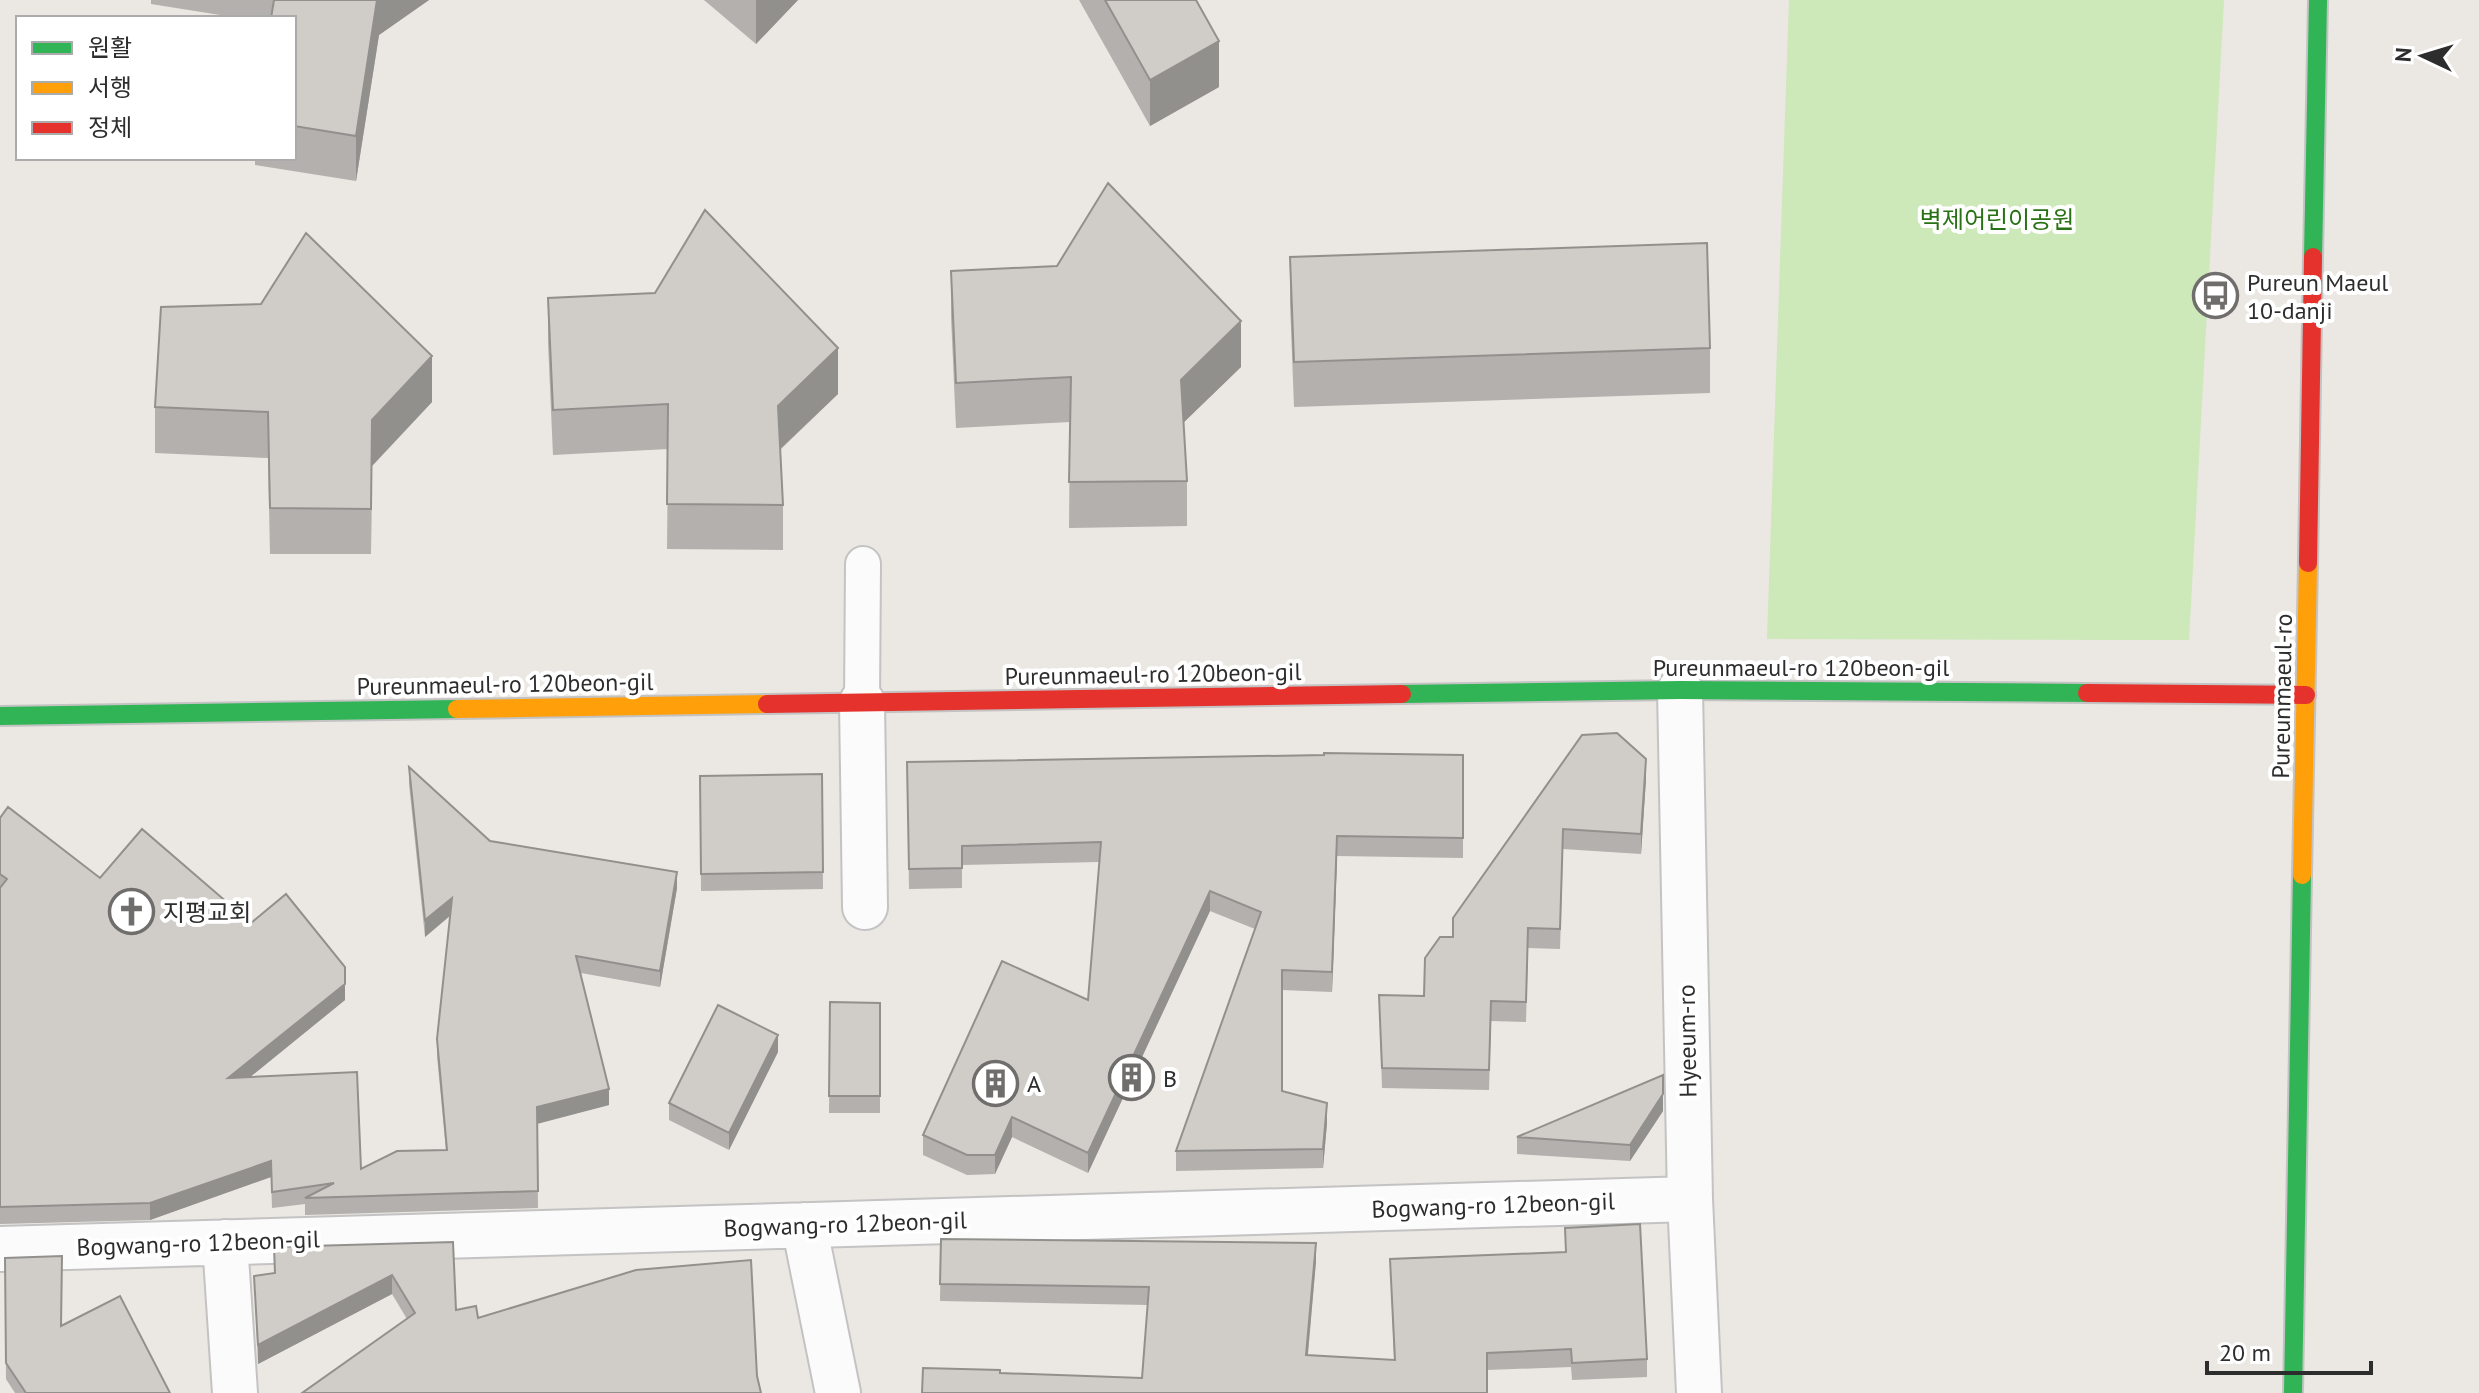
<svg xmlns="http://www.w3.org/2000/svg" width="2479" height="1393" font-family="'PT Sans','Noto Sans KR',sans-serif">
<rect width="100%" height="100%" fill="#ebe7e2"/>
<path fill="#cde8b9" d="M1789,0H2224L2189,640L1767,639Z"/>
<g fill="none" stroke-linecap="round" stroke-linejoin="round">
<defs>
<path id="lane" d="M862,702L863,564"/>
<path id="street" d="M1680,690L1690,1199L1699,1393
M862,702L865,907
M804,1225L838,1393
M225,1242L235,1393
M0,1249L1690,1199"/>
<path id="fast" d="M2313,257L2318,0
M1402,694L1680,690L2087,693
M0,716L457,709
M2293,1393L2302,875"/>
<path id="slow" d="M457,709L767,704
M2302,875L2308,563"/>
<path id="jam" d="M2308,563L2313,257
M2087,693L2306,695
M767,704L1402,694"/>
</defs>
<use href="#lane" stroke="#c4c3c3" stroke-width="38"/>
<use href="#street" stroke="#c4c3c3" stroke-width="48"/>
<use href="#fast" stroke="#c4c3c3" stroke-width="22"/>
<use href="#slow" stroke="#c4c3c3" stroke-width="22"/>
<use href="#jam" stroke="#c4c3c3" stroke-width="22"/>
<use href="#lane" stroke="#fcfbfb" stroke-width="34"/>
<use href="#street" stroke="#fcfbfb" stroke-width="44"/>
<use href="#fast" stroke="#30b455" stroke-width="18"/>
<use href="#slow" stroke="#ff9f0a" stroke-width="18"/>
<use href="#jam" stroke="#e5322d" stroke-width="18"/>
</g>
<path fill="#b3b0ad" d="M151,0H429L379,35L356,181L255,165V158H294V18H239L151,4Z
M704,0H798L756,44Z
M1079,0H1196L1219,87L1150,126Z
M1290,257L1710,348V393L1294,407L1290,303Z
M951,271L1241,367L1183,423L1187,481V526L1069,528L1070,422L956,428L951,317Z
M548,298L838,394L780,450L783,505V550L667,549L668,449L553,455L548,343Z
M432,402L372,466L371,554H270L268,458L155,453V407Z
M1582,735L1646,779L1641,854L1563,849L1560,949L1528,948L1526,1022L1491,1021L1489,1090L1382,1088L1379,995L1424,996L1453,937Z
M1463,755V858L1337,856L1332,992L1282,990V1091L1327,1123L1323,1168L1176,1171V1151L1255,929L1210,911L1088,1173L1012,1137L995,1174L967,1175L923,1155V1135L1088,1000L1099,862L962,865V888L909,889L907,762Z
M409,767L490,841L677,888L660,987L581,973L609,1105L537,1123L538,1208L305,1215V1204L272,1208L271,1177L150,1220L0,1224V818L100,878L251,923L345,1000L250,1077L361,1169L446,1150L437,1056V1039L450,916L425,937L409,784Z
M822,774L823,889L701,891L700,776Z
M830,1002L880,1003V1113H829Z
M778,1052L729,1150L669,1120V1103Z
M1663,1111L1630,1161L1517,1154V1137Z
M1565,1228L1647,1359V1377L1572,1380L1571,1367L1487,1370V1393L1000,1373L1142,1378L1148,1305L940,1301L941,1239L1316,1261L1308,1355L1394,1360L1390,1259L1565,1252Z
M453,1242L456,1310L478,1318L757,1376L407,1319L392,1294L258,1364L254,1276L275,1273L274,1247Z
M5,1258L62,1326L170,1393H15L6,1379Z"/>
<path fill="#92908d" d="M377,0H429L379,35L356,181V136Z
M756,0H798L756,44Z
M1219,41V87L1150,126V80Z
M1241,321V367L1181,425V380Z
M838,348V394L778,451V406Z
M432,356V402L372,466L371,554L372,420Z
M1646,759V779L1641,854V834Z
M1337,836V856L1332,992V972Z
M677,872V888L660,987V971Z
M1210,891V911L1088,1173V1153Z
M452,898V914L425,937V920Z
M345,984V1000L228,1095V1078Z
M778,1035V1052L729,1150V1133Z
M609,1089V1105L537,1124V1107Z
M1663,1094V1111L1630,1161V1145Z
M1327,1103V1123L1323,1168V1149Z
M1012,1117V1137L995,1174V1155Z
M271,1161V1177L150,1220V1203Z
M1316,1243V1261L1306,1373V1355Z
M392,1275V1294L258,1364V1345Z"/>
<path fill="#d0cdc9" stroke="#92908d" stroke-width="2" d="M274,0H377L356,136L294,126V18H271Z
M1105,0H1196L1219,41L1150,80Z
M1108,183L1241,321L1181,380L1187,481L1069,482L1071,377L956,383L951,271L1057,266Z
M705,210L838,348L778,406L783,505L667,504L668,404L553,410L548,298L655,293Z
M306,233L432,356L372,420L371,509L270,508L268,412L155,407L161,307L261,304Z
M1707,243L1710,348L1294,362L1290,257Z
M1617,733L1646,759L1641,834L1563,829L1560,929L1528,928L1526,1002L1491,1001L1489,1070L1382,1068L1379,995L1424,996L1425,958L1440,937H1453V918L1582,735Z
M1324,753L1463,755V838L1337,836L1332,972L1282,970V1091L1327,1103L1323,1149L1176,1151L1261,912L1210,891L1088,1153L1012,1117L995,1155H967L923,1135L1002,961L1088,1000L1101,842L962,846V868L909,869L907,762L1324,755Z
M409,767L490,841L677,872L660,971L576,956L609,1089L537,1107L538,1191L305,1198L334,1183L272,1192L271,1161L150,1203L0,1207V888L7,879L0,874V818L8,807L100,878L142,829L251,923L286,894L345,967V984L228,1078L357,1072L361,1169L397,1151L447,1150L437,1039L452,898L425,920Z
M822,774L823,872L701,874L700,776Z
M830,1002L880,1003V1096H829Z
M718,1005L778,1035L729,1133L669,1103Z
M1663,1075V1094L1630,1145L1517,1137Z
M1640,1224L1647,1359L1572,1363L1571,1349L1487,1353V1393H922L923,1368L1000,1370V1373L1142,1378L1149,1287L940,1284L941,1239L1316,1243L1306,1355L1395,1360L1390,1259L1566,1252L1565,1228Z
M453,1242L456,1310L476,1306L478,1318L636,1270L751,1260L757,1376L761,1393H302L415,1313L392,1275L258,1345L254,1276L275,1273L274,1247Z
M62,1256L61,1326L120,1296L170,1393H26L6,1363L5,1258Z"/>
<defs>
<symbol id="bus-ring" viewBox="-11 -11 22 22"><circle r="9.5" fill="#fff" stroke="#706e6c" stroke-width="1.5"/><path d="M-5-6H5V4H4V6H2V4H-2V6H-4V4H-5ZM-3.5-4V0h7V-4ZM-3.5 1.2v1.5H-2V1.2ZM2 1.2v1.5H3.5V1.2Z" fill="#706e6c"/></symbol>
<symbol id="church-ring" viewBox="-11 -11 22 22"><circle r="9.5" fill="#fff" stroke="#706e6c" stroke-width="1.5"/><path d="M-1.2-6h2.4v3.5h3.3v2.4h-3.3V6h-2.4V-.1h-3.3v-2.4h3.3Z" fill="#706e6c"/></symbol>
<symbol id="building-ring" viewBox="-11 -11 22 22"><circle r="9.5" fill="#fff" stroke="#706e6c" stroke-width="1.5"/><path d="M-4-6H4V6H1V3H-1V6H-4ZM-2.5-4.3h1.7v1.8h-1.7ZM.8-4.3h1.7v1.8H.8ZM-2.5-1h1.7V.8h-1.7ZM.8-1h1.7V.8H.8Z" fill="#706e6c"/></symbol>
</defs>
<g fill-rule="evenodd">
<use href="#bus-ring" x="2190" y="270" width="51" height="51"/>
<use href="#church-ring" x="106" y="886" width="51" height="51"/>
<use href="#building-ring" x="1106" y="1052" width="51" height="51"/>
<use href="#building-ring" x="970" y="1058" width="51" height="51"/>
</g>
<g text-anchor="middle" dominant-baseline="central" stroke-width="8" stroke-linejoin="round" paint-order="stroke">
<g font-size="24" fill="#297115" stroke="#fff">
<text x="1997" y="219">벽제어린이공원</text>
</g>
<g font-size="24" fill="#2d2d2d" stroke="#fff" text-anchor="start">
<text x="2247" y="282">Pureun Maeul<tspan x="2247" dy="28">10-danji</tspan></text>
<text x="163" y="912">지평교회</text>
<text x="1163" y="1078">B</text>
<text x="1027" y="1083">A</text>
</g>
<g font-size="24" fill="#2d2d2d" stroke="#fff">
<text x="1801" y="667">Pureunmaeul-ro 120beon-gil</text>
<text transform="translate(1153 674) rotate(-1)">Pureunmaeul-ro 120beon-gil</text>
<text transform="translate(505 684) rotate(-1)">Pureunmaeul-ro 120beon-gil</text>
<text transform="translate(2282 696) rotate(-89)">Pureunmaeul-ro</text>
<text transform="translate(1687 1041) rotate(-91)">Hyeeum-ro</text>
<text transform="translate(1493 1205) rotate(-2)">Bogwang-ro 12beon-gil</text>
<text transform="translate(845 1224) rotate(-2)">Bogwang-ro 12beon-gil</text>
<text transform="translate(198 1243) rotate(-2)">Bogwang-ro 12beon-gil</text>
</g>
</g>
<rect x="16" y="16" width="280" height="144" fill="#ffffff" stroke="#ababab" stroke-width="2"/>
<rect x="32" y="42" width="40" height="12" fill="#30b455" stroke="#ababab" stroke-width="2"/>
<text x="88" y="56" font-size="24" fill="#2d2d2d">원활</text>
<rect x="32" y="82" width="40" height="12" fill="#ff9f0a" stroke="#ababab" stroke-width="2"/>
<text x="88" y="96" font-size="24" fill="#2d2d2d">서행</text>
<rect x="32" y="122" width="40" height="12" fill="#e5322d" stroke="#ababab" stroke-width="2"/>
<text x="88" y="136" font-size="24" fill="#2d2d2d">정체</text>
<g transform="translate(2423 56) rotate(274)" stroke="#ffffff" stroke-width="6" paint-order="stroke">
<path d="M0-6L14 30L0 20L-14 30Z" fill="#2d2d2d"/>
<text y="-12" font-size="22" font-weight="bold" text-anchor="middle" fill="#2d2d2d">N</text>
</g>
<path d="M2207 1361v12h164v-12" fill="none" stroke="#2d2d2d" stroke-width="4"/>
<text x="2219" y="1361" font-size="24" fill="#2d2d2d" stroke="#ffffff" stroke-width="6" paint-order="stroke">20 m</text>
</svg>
